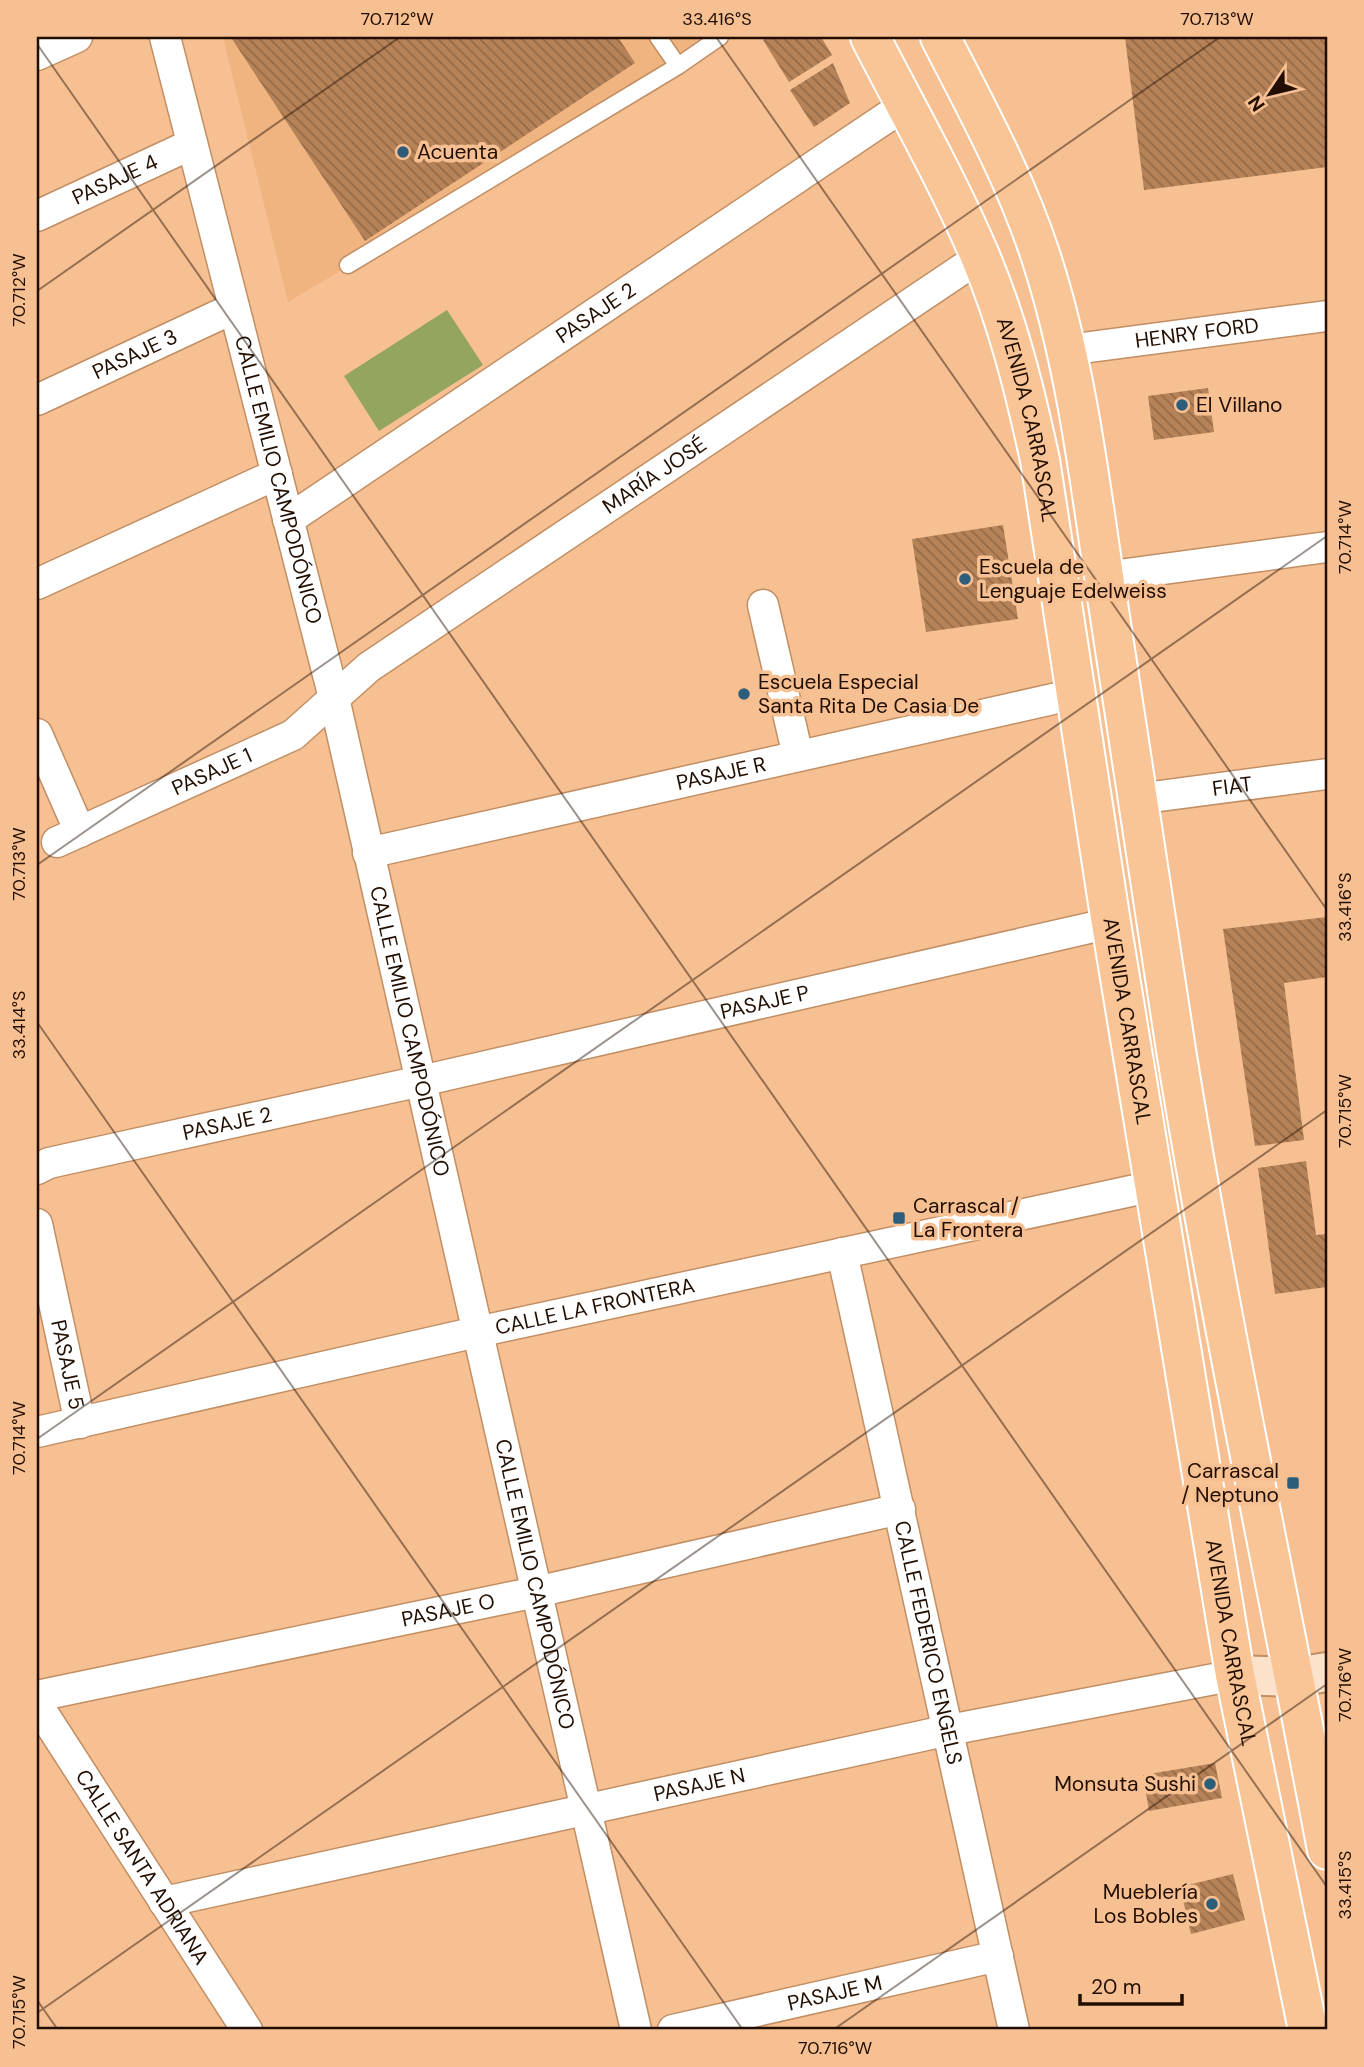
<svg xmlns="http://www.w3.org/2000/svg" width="1364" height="2067" font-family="'DM Sans',sans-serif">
<defs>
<pattern id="building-back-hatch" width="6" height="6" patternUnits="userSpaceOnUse" patternTransform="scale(1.75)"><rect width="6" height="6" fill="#b68358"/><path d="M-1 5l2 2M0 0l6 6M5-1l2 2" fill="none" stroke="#946a46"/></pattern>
</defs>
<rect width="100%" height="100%" fill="#f6c093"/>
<path fill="#f0b481" d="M223,37H734L288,302Z"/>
<path fill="#93a55f" d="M447,310L483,365L379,431L344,376Z"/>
<path fill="url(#building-back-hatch)" d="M236,37H618L635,63L365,241L232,39Z
M768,37H821L832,55L789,82L763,40Z
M1125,37H1327V167L1144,190Z
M833,63L850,103L814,127L790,90Z
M1208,388L1214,432L1154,440L1148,396Z
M1003,525L1018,619L926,632L912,539Z
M1327,917V977L1284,983L1304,1140L1255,1146L1223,929Z
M1306,1161L1316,1235L1327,1234V1287L1275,1294L1258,1168Z
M1215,1763L1222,1798L1149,1811L1143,1775Z
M1233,1874L1245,1920L1191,1934L1180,1887Z"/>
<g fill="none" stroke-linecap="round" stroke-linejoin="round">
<defs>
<path id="service" d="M658,37L678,66
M348,265L678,66L720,37"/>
<g id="minor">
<path id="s1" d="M165,37L334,698L636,2030"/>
<path d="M37,55L77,37"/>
<path id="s2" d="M37,216L192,144"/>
<path id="s3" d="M1067,350L1327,316"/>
<path id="s4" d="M37,400L234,308"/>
<path id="s5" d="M288,520L905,105"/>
<path d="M1104,577L1327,547"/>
<path d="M37,584L277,474"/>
<path d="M763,605L798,756"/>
<path d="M37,734L80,832"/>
<path id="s6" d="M1137,799L1327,774"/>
<path id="s7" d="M57,842L293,735L369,667L980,257"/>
<path id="s8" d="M368,853L1075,694"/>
<path id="s9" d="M37,1169L49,1163L421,1081L1111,923"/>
<path id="s10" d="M37,1224L80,1423"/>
<path id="s11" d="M842,1253L1014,2030"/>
<path id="s12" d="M37,1432L477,1332L1154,1186"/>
<path id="s13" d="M37,1696L536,1592L900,1509"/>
<path id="s14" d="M37,1704L247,2030"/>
<path id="s15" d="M164,1902L949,1730L1235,1675"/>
<path id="s16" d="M673,2030L998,1956"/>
</g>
<path id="secondary" d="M1235,1675L1295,1677L1327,1672"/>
<g id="primary">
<path id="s17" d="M870,37C907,109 948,181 980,256C1008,322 1025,391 1040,460L1111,923L1235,1675L1308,2030"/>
<path d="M940,37C977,109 1016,180 1041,257C1077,368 1090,483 1107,597C1129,748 1152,899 1176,1050C1219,1318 1277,1583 1327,1850"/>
</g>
</defs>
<use href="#service" stroke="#c28e63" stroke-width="19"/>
<use href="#minor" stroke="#c28e63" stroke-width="33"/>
<use href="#secondary" stroke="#c28e63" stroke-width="42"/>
<use href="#primary" stroke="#fff" stroke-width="42"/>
<use href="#service" stroke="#fff" stroke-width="16"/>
<use href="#minor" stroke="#fff" stroke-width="30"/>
<use href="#secondary" stroke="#fce2ca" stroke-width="38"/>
<use href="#primary" stroke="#f9c596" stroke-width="38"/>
</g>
<path fill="none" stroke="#210e00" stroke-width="2" stroke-opacity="0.45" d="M716,37L1327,910M37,44L1327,1887M37,291L400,37M37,865L1220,37M37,1022L743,2030M37,1439L1327,536M37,2000L58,2030M37,2013L1327,1110M833,2030L1327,1684"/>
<g fill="#2e5c7b" stroke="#f6c093" stroke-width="2.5">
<circle cx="403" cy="152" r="7"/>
<circle cx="1182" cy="405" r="7"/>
<circle cx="965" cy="579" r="7"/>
<circle cx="744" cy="694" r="7"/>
<rect x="892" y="1211" width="14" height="14" rx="3.5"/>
<rect x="1286" y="1476" width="14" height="14" rx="3.5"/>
<circle cx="1210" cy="1784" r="7"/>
<circle cx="1212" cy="1904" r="7"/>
</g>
<g text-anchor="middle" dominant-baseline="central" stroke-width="7" stroke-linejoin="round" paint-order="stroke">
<g font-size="21" fill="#210e00" stroke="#f6c093" text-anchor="start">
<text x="417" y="152">Acuenta</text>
<text x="1196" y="405">El Villano</text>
<text x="979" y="567">Escuela de<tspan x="979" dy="24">Lenguaje Edelweiss</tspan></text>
<text x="758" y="682">Escuela Especial<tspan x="758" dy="24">Santa Rita De Casia De</tspan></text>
<text x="913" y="1206">Carrascal /<tspan x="913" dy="24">La Frontera</tspan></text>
<text x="1279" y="1471" text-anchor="end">Carrascal<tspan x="1279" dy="24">/ Neptuno</tspan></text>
<text x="1196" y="1784" text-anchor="end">Monsuta Sushi</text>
<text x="1198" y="1892" text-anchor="end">Mueblería<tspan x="1198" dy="24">Los Bobles</tspan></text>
</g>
<g font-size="21" fill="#210e00" stroke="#f6c093">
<text stroke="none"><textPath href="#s2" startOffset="86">PASAJE 4</textPath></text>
<text stroke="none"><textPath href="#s5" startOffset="371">PASAJE 2</textPath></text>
<text stroke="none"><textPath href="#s3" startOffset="131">HENRY FORD</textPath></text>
<text stroke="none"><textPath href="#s4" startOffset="108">PASAJE 3</textPath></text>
<text stroke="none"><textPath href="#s17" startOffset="416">AVENIDA CARRASCAL</textPath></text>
<text stroke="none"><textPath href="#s7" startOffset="705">MARÍA JOSÉ</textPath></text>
<text stroke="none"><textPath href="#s1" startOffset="457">CALLE EMILIO CAMPODÓNICO</textPath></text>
<text stroke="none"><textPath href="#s7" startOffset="170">PASAJE 1</textPath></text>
<text stroke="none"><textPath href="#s8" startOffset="362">PASAJE R</textPath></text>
<text stroke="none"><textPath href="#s6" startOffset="96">FIAT</textPath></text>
<text stroke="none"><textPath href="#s9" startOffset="747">PASAJE P</textPath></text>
<text stroke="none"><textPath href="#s17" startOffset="1026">AVENIDA CARRASCAL</textPath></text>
<text stroke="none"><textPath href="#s1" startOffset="1024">CALLE EMILIO CAMPODÓNICO</textPath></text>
<text stroke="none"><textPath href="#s9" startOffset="196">PASAJE 2</textPath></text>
<text stroke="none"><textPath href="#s12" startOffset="572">CALLE LA FRONTERA</textPath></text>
<text stroke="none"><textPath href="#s10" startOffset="144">PASAJE 5</textPath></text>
<text stroke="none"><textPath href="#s1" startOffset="1591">CALLE EMILIO CAMPODÓNICO</textPath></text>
<text stroke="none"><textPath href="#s13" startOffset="420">PASAJE O</textPath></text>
<text stroke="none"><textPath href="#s11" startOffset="399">CALLE FEDERICO ENGELS</textPath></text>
<text stroke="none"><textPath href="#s17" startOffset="1656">AVENIDA CARRASCAL</textPath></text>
<text stroke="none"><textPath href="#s15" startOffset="548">PASAJE N</textPath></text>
<text stroke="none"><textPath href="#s14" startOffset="194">CALLE SANTA ADRIANA</textPath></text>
<text stroke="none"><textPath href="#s16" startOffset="166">PASAJE M</textPath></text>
</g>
</g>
<rect width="1364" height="2067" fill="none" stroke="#f6c093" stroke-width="77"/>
<g transform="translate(1270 94) rotate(235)" stroke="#f6c093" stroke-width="5" paint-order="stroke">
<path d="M0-5L12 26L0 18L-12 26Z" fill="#210e00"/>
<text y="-10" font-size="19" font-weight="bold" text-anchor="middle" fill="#210e00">N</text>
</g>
<path d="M1080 1994v10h102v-10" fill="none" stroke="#210e00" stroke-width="3.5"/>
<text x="1091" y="1994" font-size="21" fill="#210e00" stroke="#f6c093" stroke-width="5" paint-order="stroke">20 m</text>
<rect x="38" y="38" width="1288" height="1990" fill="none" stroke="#210e00" stroke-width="2.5"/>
<g font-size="18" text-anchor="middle" fill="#210e00">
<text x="397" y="25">70.712°W</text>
<text x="717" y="25">33.416°S</text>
<text x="1217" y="25">70.713°W</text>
<text transform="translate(19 290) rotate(-90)" y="6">70.712°W</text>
<text transform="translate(1345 537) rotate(-90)" y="6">70.714°W</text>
<text transform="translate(19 864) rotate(-90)" y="6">70.713°W</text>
<text transform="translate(1345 907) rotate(-90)" y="6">33.416°S</text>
<text transform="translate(19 1025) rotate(-90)" y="6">33.414°S</text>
<text transform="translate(1345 1111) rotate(-90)" y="6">70.715°W</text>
<text transform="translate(19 1438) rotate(-90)" y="6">70.714°W</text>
<text transform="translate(1345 1685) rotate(-90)" y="6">70.716°W</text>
<text transform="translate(1345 1885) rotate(-90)" y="6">33.415°S</text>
<text transform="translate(19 2012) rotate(-90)" y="6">70.715°W</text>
<text x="835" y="2054">70.716°W</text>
</g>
</svg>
